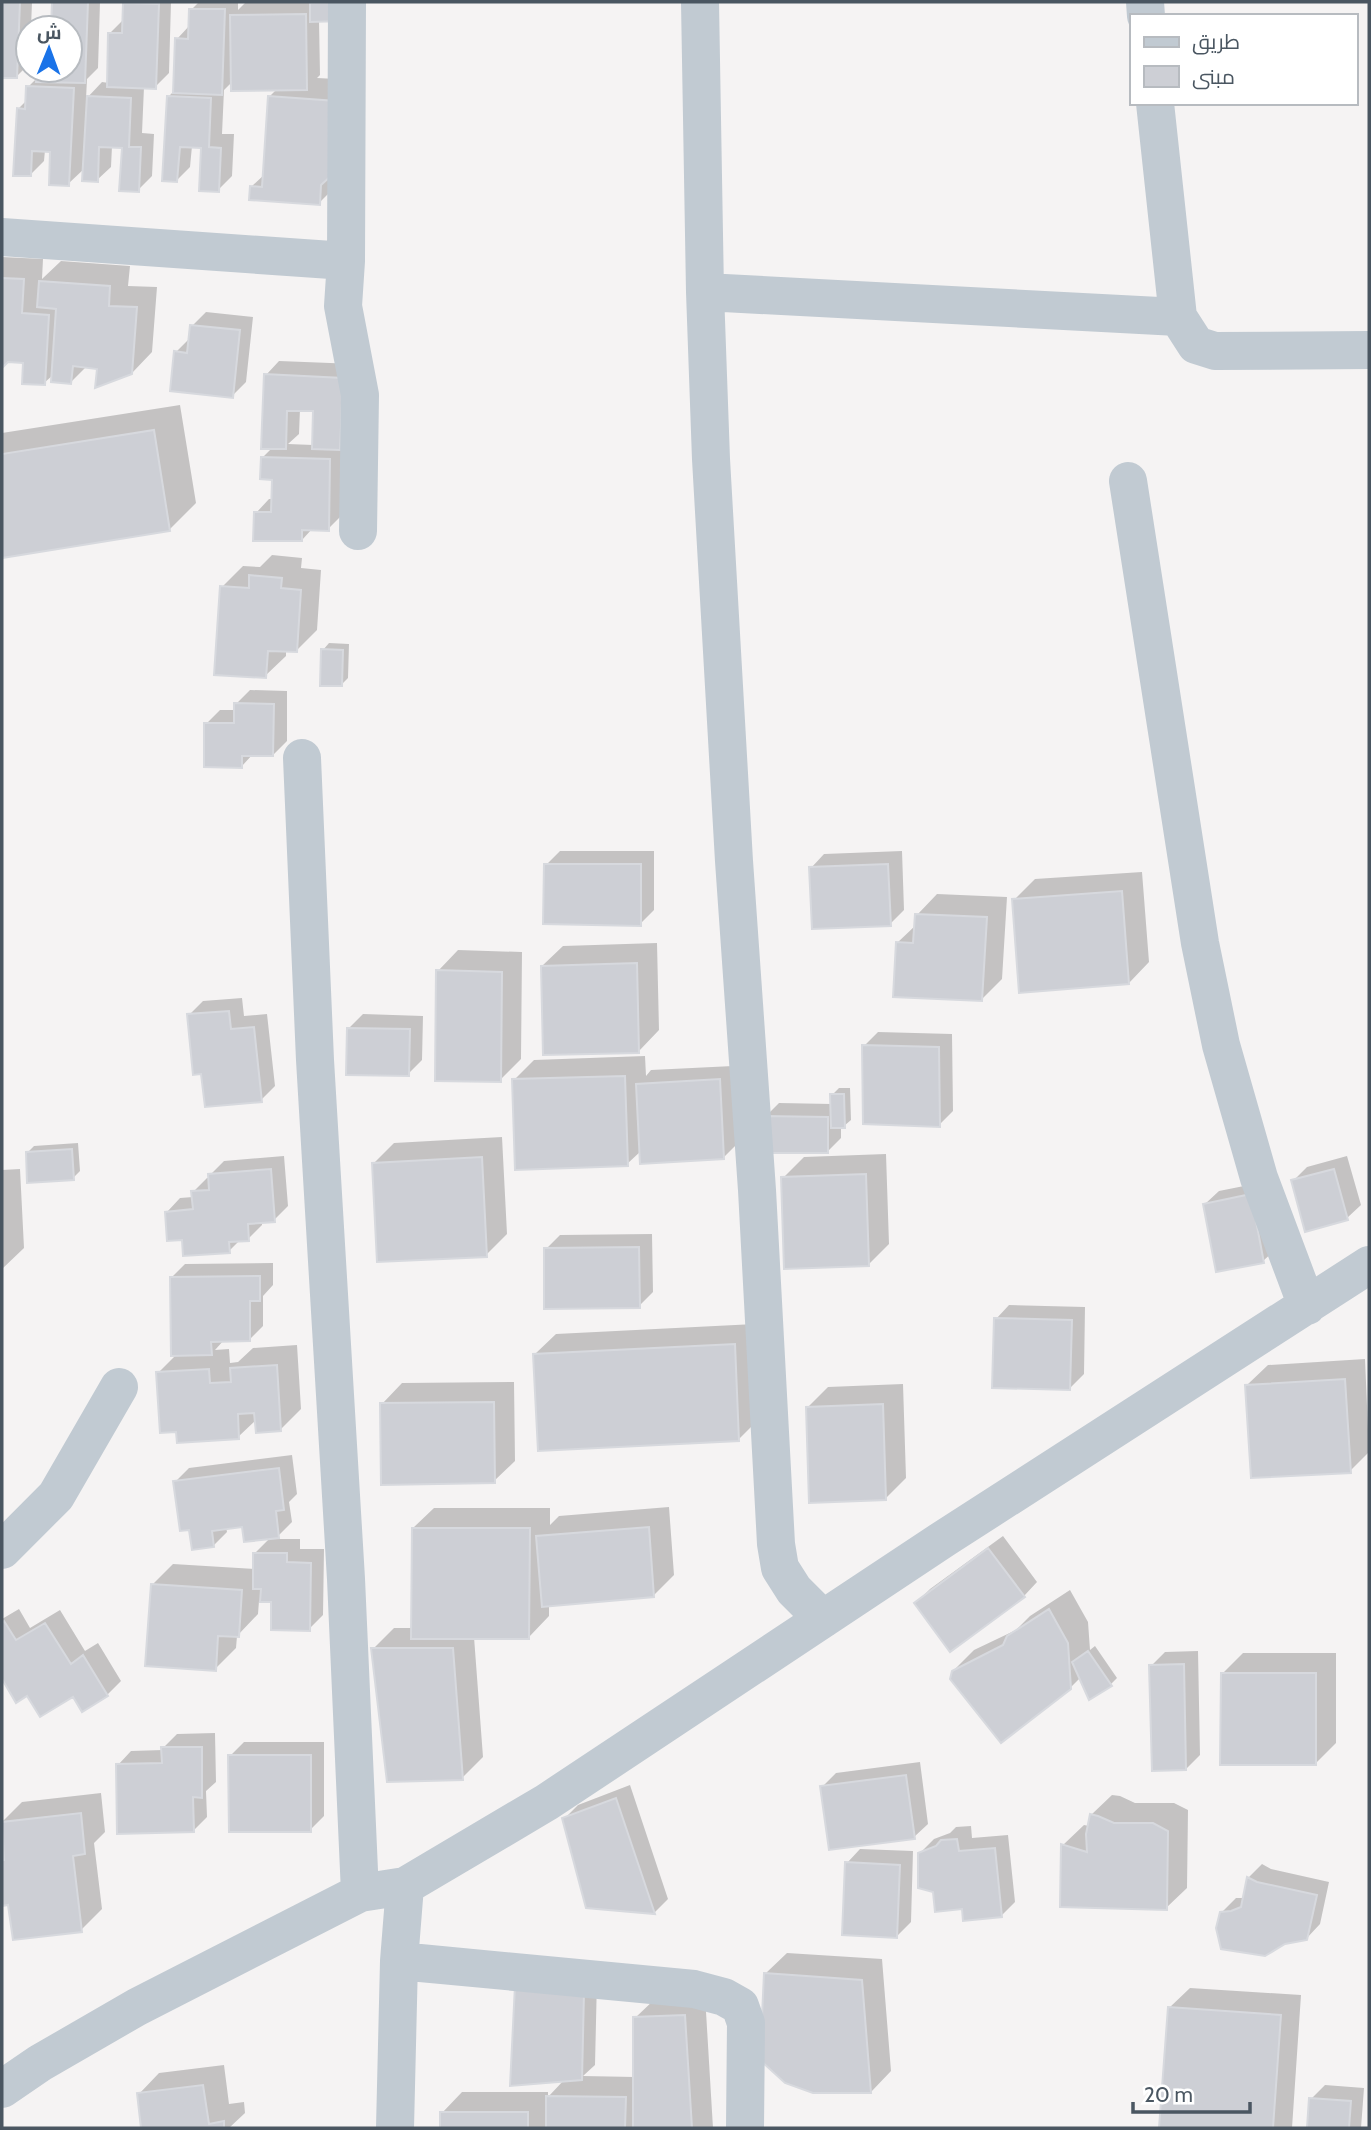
<svg xmlns="http://www.w3.org/2000/svg" width="1371" height="2130" font-family="Cabin,Cairo,sans-serif">
<rect width="100%" height="100%" fill="#f5f3f3"/>
<path fill="#0003" fill-rule="evenodd" d="M2,2H32L31,28H28V65L17,76H2Z
M54,2H100L98,68L87,79L86,99L102,82L109,83L110,33L124,19L125,3L126,2H171L169,73L155,87H144L142,133L154,134L152,176L138,190L124,146H112L111,167L97,180L85,168L68,184L52,150H45L44,161L30,175L18,109L28,99V87L38,77V70H70V28H39L53,14Z
M199,2H238V10L246,2H348L319,20L320,75L317,78L356,80L340,182L319,203L251,187L265,174L269,97L277,89L233,81L224,90L222,134H234L232,176L218,190L203,147L192,146L190,167L177,180L169,96L175,90L177,39L190,25L191,10Z
M2,257L43,259L42,279L61,261L130,266L128,286L157,287L152,352L132,373L87,366L71,382L53,375L44,383L24,361L8,360L2,366Z
M206,312L253,317L246,382L232,396L176,352L190,338L192,326Z
M279,361L356,364L342,515L328,529H312L302,540L256,513L269,499H273L274,478L262,458L273,447L266,375ZM300,409H315L313,445L288,444L299,434Z
M180,405L196,503L169,530L2,556V433Z
M272,555L302,558L301,568L321,570L317,630L296,651L286,650V656L265,676L222,587L243,566L260,567Z
M329,643L349,644L348,678L342,684L323,650Z
M250,690L287,691V741L273,755L253,754L242,766L206,724L220,710H236V704Z
M560,851H654V910L640,924L546,865Z
M902,851L904,910L890,924L811,868L824,854Z
M1142,872L1149,962L1129,983L1014,900L1035,879Z
M937,894L1007,897L1002,979L982,999L897,943L916,925L917,915Z
M657,943L659,1030L639,1051L542,966L563,946Z
M458,950L522,952L521,1059L500,1080L438,971Z
M242,998L244,1016L267,1014L275,1086L261,1100L203,1072L189,1015L203,1001Z
M363,1014L423,1016L422,1060L408,1074L349,1028Z
M878,1032L952,1034L953,1111L939,1125L864,1046Z
M645,1056L646,1076L651,1070L733,1066L737,1144L723,1158L641,1151L627,1164L514,1080L534,1060Z
M839,1088H850L851,1120L844,1126H841V1138L827,1152L765,1117L779,1103L832,1104V1095Z
M502,1137L507,1234L486,1255L373,1164L394,1143Z
M78,1143L80,1171L73,1178L28,1152L34,1146Z
M886,1154L889,1244L868,1265L783,1178L804,1157Z
M284,1156L288,1206L274,1220L262,1221V1225L248,1239L240,1240L229,1251L183,1238L167,1212L180,1198L193,1197V1192L207,1178H210V1175L224,1161Z
M1347,1156L1361,1205L1347,1218L1293,1181L1307,1167Z
M20,1169L24,1248L2,1269V1170Z
M1264,1182L1277,1248L1263,1261L1205,1204L1219,1191Z
M652,1234L653,1292L639,1306L546,1249L560,1235Z
M273,1263V1285L263,1296V1326L249,1340H224L215,1350L229,1349L230,1363L238,1362L253,1348L297,1345L301,1409L281,1429L257,1419L238,1437L177,1430L158,1373L177,1354L171,1278L185,1264Z
M1009,1305L1085,1307L1084,1374L1070,1388L996,1319Z
M755,1324L759,1419L739,1439L535,1354L556,1334Z
M1365,1359L1369,1452L1350,1471L1247,1385L1268,1365Z
M514,1382L515,1461L494,1481L382,1404L402,1383Z
M903,1384L906,1478L885,1499L808,1407L828,1387Z
M292,1455L297,1494L289,1502L292,1522L278,1536L243,1525L226,1527L227,1532L213,1546L191,1528L175,1482L189,1468Z
M669,1507L674,1575L654,1595L549,1604V1616L529,1637H474L483,1757L462,1778L373,1649L394,1628H413V1528L434,1508H550V1525L559,1516Z
M1003,1536L1037,1582L1024,1596L916,1603L930,1589Z
M269,1539H300V1549H324L323,1615L309,1629L272,1600L259,1601L258,1614L237,1636L236,1648L215,1669L152,1585L173,1564L255,1569V1553Z
M1070,1590L1088,1622L1090,1650L1095,1646L1117,1678L1111,1684L1090,1698L1081,1677L1070,1688L953,1671L974,1650L1016,1630L1030,1616Z
M19,1609L30,1628L60,1610L85,1651L98,1643L121,1681L107,1695L83,1709L74,1694H27L17,1700L2,1676V1619Z
M1198,1651L1200,1755L1186,1769L1151,1666L1165,1652Z
M1243,1653H1336V1743L1315,1764L1223,1673Z
M215,1733L216,1782L206,1791L207,1817L193,1831L118,1765L131,1751L163,1750V1748L177,1734Z
M244,1742H324V1816L310,1830L230,1756Z
M920,1762L928,1824L914,1837L822,1787L836,1773Z
M630,1785L668,1899L655,1912L587,1906L564,1819L578,1805Z
M101,1793L105,1832L94,1843L102,1909L81,1930L10,1903L2,1904V1854L5,1851L2,1822L22,1802Z
M1112,1795L1120,1796L1135,1803H1174L1188,1810L1187,1888L1166,1908L1063,1845L1084,1825L1089,1826L1091,1815Z
M971,1826L972,1838L1008,1835L1015,1902L1001,1916L963,1907L935,1891L920,1853L934,1839L950,1833L956,1827Z
M860,1849L913,1851L911,1922L897,1936L847,1863Z
M1262,1864L1271,1869L1329,1882L1320,1924L1306,1939L1222,1912L1236,1898H1245L1248,1878Z
M787,1953L882,1959L891,2071L871,2092L766,1973Z
M530,1972L597,1979L595,2065L583,2076L635,2077V2018L656,1998L705,1995L713,2128H442V2113L462,2092H548V2097L564,2080Z
M1190,1988L1301,1995L1292,2128H1161L1169,2008Z
M224,2065L229,2104L244,2102L245,2113L229,2128H143L139,2094L159,2073Z
M1325,2085L1364,2088L1361,2128H1309L1311,2099Z"/>
<path fill="#cdcfd5" stroke="#d7d9de" stroke-width="2" d="M2,2H20L17,78H2Z
M52,2H88L85,83L36,82L37,70H70V28H38L51,27Z
M342,2V21L310,22V3Z
M123,3L159,4L156,89L107,87L108,33H122Z
M189,9H225L222,95L173,93L175,38L188,39Z
M306,14L307,90L231,91L230,15Z
M26,86L74,88L69,186L49,185L50,152L32,151L31,176H13L17,108L25,109Z
M87,96L131,98L129,147H141L139,192L119,191L122,148L99,147L98,182L82,181Z
M167,96L211,98L209,147L221,148L219,192L199,191L201,148L180,147L177,182L162,181Z
M268,96L336,101L332,175L321,185L320,205L249,200L250,186L262,187Z
M2,278L24,279L22,313L49,315L45,385L22,384L23,363L8,362L2,368Z
M39,281L110,286L109,306L137,307L132,374L95,388L97,369L73,366L71,384L51,382L56,309L37,307Z
M190,325L240,330L233,398L170,391L174,351L187,353Z
M264,374L343,378L340,450L312,449L313,411H287L286,449H261Z
M154,430L170,531L2,558V454Z
M261,457L330,459L329,531L302,530V541H253L254,512H271L272,480L260,479Z
M249,575L282,578L281,588L301,590L297,652L268,651L266,678L214,675L220,586L249,588Z
M321,649L343,650L342,686H320Z
M234,703L274,704L273,756H242V768L204,767V723H234Z
M544,864H641V926L543,924Z
M888,864L891,926L812,929L809,867Z
M1122,891L1129,984L1019,993L1012,899Z
M915,914L987,917L982,1001L893,997L896,942L913,943Z
M637,963L639,1053L543,1055L541,966Z
M436,970L502,972L501,1082L435,1081Z
M229,1011L231,1029L254,1027L262,1102L205,1107L201,1074L193,1075L187,1014Z
M347,1028L410,1029L409,1076L346,1075Z
M862,1045L939,1047L940,1127L863,1124Z
M625,1076L628,1166L515,1170L512,1079Z
M720,1079L724,1159L640,1164L636,1084Z
M830,1094H844L845,1128H831Z
M763,1116L828,1117V1153H762Z
M72,1149L74,1180L27,1183L26,1152Z
M482,1157L487,1257L377,1262L372,1163Z
M271,1169L275,1222L248,1224L249,1241L229,1242L230,1253L183,1256L182,1240L167,1241L165,1212L193,1209L191,1191L209,1190L208,1174Z
M1334,1169L1348,1220L1305,1232L1291,1180Z
M866,1174L869,1266L784,1269L781,1177Z
M1251,1194L1264,1263L1216,1272L1203,1204Z
M639,1247L640,1308L544,1309V1248Z
M260,1276V1301H250V1341L211,1342L212,1355L171,1356L170,1277Z
M994,1318L1072,1320L1070,1390L992,1388Z
M735,1344L739,1441L538,1451L533,1354Z
M277,1365L281,1431L256,1433L254,1413L238,1414L239,1439L177,1443L176,1432L160,1433L156,1372L209,1369L210,1383L231,1382L230,1368Z
M1345,1379L1351,1473L1251,1478L1245,1385Z
M494,1402L495,1483L381,1485L380,1403Z
M883,1404L886,1500L809,1503L806,1407Z
M279,1468L284,1510L276,1511L279,1538L244,1542L242,1527L212,1531L214,1547L192,1550L189,1530L180,1531L173,1481Z
M649,1527L654,1597L542,1607L536,1536Z
M412,1528H530L529,1639H411Z
M988,1548L1025,1597L950,1652L914,1603Z
M253,1553H287V1562L311,1563L310,1631L271,1630V1602H260L261,1589H253Z
M151,1584L242,1590L239,1637L218,1636L216,1671L145,1666Z
M1049,1609L1068,1643L1071,1689L1001,1743L950,1679L952,1671L1003,1645L1007,1636Z
M4,1621L16,1640L45,1623L71,1664L83,1655L108,1696L82,1712L73,1697L40,1717L27,1696L16,1703L2,1679V1623Z
M371,1648H453L463,1780L387,1782Z
M1088,1651L1112,1686L1089,1700L1072,1662Z
M1184,1664L1186,1770L1152,1771L1149,1665Z
M1221,1673H1316V1765H1220Z
M161,1747H202V1798L193,1797L194,1832L117,1834L116,1764L162,1763Z
M228,1755H311V1832H229Z
M906,1775L915,1839L829,1850L820,1786Z
M616,1798L655,1914L586,1908L562,1818Z
M81,1813L85,1854L73,1856L82,1932L13,1940L8,1905L2,1906V1860H4L2,1822Z
M1090,1814L1098,1816L1114,1823H1153L1168,1831L1167,1910L1060,1907L1061,1844L1087,1852L1086,1834Z
M957,1839L959,1851L995,1848L1002,1917L963,1921L962,1909L935,1912L933,1892L918,1888V1853L936,1846L941,1840Z
M845,1862L900,1865L897,1938L842,1935Z
M1247,1877L1257,1882L1317,1895L1307,1940L1285,1944L1265,1956L1221,1949L1216,1928L1220,1912L1231,1911L1241,1907Z
M764,1973L862,1980L871,2093H813L785,2083L760,2060Z
M515,1985L584,1992L582,2080L510,2086Z
M1168,2007L1281,2015L1273,2128H1159Z
M685,2015L692,2128H633V2017Z
M203,2085L209,2124L224,2121V2128H141L137,2093Z
M546,2096L626,2097L625,2128H546Z
M1309,2098L1351,2101L1349,2128H1307Z
M440,2112H528V2128H440Z"/>
<g fill="none" stroke-linecap="round" stroke-linejoin="round">
<path stroke="#c1cad2" stroke-width="38" d="M347,2L346,261L343,306L360,395L358,531
M700,2L705,292L711,459L734,861L757,1190L776,1544L780,1568L794,1590L823,1619
M1145,2L1146,16
M1155,103L1178,317
M2,237L346,261
M705,292L1178,317L1196,345L1215,351L1369,350
M1128,481L1200,943L1221,1045L1259,1178L1307,1306
M302,758L315,1060L346,1579L360,1893
M2,1550L56,1496L119,1387
M399,1961L694,1989L724,1997L740,2006L746,2023L745,2128
M2,2089L40,2063L137,2007L360,1893L405,1886L547,1802L945,1538L1369,1265
M395,2128L399,1961L405,1886"/>
</g>
<rect width="1371" height="2130" fill="none" stroke="#4a5661" stroke-width="7"/>
<rect x="1130" y="14" width="228" height="91" fill="#ffffff" stroke="#b7bbc0" stroke-width="2"/>
<rect x="1144" y="37" width="35" height="10" fill="#c1cad2" stroke="#b7bbc0" stroke-width="2"/>
<text x="1192" y="49" font-size="21" fill="#4a5661">طريق</text>
<rect x="1144" y="66" width="35" height="21" fill="#cdcfd5" stroke="#b7bbc0" stroke-width="2"/>
<text x="1192" y="84" font-size="21" fill="#4a5661">مبنى</text>
<g transform="translate(49 49) rotate(1)"><circle r="33" fill="#ffffff" stroke="#b7bbc0" stroke-width="2"/>
<path d="M0-5L12 26L0 18L-12 26Z" fill="#1a73e8"/>
<text y="-10" font-size="19" font-weight="bold" text-anchor="middle" fill="#4a5661">ش</text>
</g>
<path d="M1133 2102v10h117v-10" fill="none" stroke="#4a5661" stroke-width="3.5"/>
<text x="1144" y="2102" font-size="21" fill="#4a5661" stroke="#ffffff" stroke-width="5" paint-order="stroke">20 m</text>
</svg>
